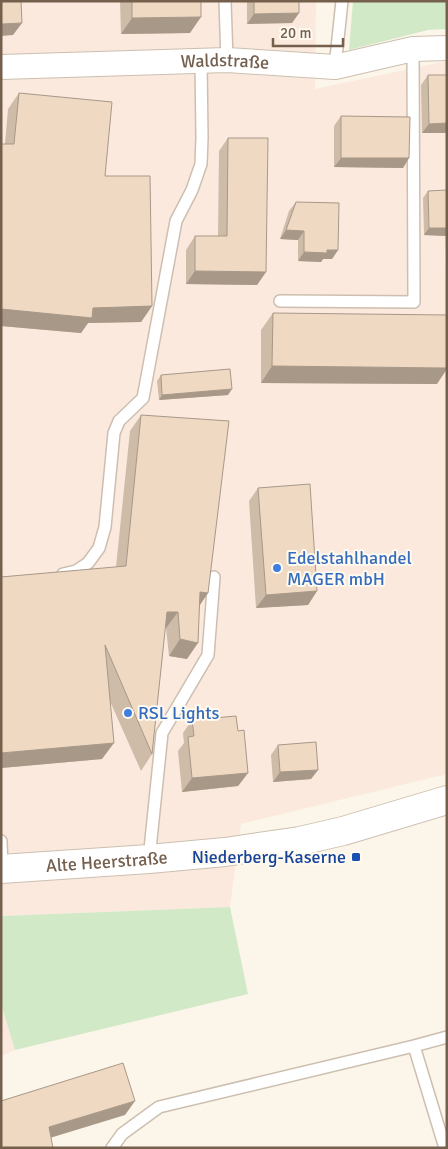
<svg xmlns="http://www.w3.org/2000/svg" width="448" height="1149" font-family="Signika,sans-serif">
<rect width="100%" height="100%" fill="#fbf6e9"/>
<path fill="#fbe9de" d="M1,1H316L315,89L447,61V241L444,252L447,311V774L241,824L230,907L1,916Z
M1,1004L15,1050L1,1056Z"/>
<path fill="#d2e9c8" d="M353,1H447V29L428,30L349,50Z
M230,907L248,994L15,1050L1,1004V916Z"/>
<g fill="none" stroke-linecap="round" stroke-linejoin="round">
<defs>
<path id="service" d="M225,1L227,60
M335,67L342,1
M280,301L414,302L413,49
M63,574L76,571L88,563L99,548L105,527L114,433L119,421L143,398L176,221L192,190L201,164L202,138L201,60
M1,841L2,869
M149,859L162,733L208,655L214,577
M414,1046L445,1148
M112,1148L122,1134L159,1107L414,1046L447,1037"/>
<g id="minor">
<path id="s1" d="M1,67L227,60L335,67L413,49L447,48"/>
</g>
<g id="tertiary">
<path id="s2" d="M1,869L149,859L225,852L300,841L343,831L447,800"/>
</g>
</defs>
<use href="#service" stroke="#cdbfb0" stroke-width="14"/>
<use href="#minor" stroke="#cdbfb0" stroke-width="26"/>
<use href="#tertiary" stroke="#cdbfb0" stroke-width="30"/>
<use href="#service" stroke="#fff" stroke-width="11"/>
<use href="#minor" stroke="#fff" stroke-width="24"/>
<use href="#tertiary" stroke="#fff" stroke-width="28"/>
</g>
<path fill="#cebba8" d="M120,1H201L190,33L121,34Z
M247,1H299V13L292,23L247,24Z
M428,75H447V133H422L421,85Z
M19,93L105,176L152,306L141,322L88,323L81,333L1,326V144H5L8,109Z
M341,116L409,158L403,168L334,167V126Z
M228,138L266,272L257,285L186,284V250L195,236H218L219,151Z
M428,191L447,236L424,235L423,198Z
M296,202L338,250L332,259H323L321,262L298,261V240L280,239L289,211Z
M273,313L437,384L261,383V330Z
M161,375L228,395L159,400L157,381Z
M141,415L208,593L200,605L187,659L169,656L166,628H165L152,754L141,771L109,699L102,759L1,768L116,567L130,431Z
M258,488L317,591L308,605L256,608L249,501Z
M192,720L238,731L248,773L238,786L182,792L178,751L184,743L183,733Z
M278,745L318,770L311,779L273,782L271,755Z"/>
<path fill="#a79888" d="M299,13L292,23L247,24L254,14Z
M201,17L190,33L121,34L132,18Z
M22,23L13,35L1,36V24Z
M447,123V133H422L429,124Z
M341,158H409L403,168L334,167Z
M429,228H447V236L424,235Z
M286,230L304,231L298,240L280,239Z
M327,250H338L332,259H323L321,262L298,261L304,252Z
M195,271L266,272L257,285L186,284Z
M152,306L141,322L88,323L81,333L1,326V309Z
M272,366L447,368V369L437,384L261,383Z
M232,389L228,395L159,400L162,395Z
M317,591L308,605L256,608L266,595Z
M200,592L208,593L197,609Z
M167,612H178L166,628H156Z
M180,639L198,643L187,659L169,656Z
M114,743L102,759L1,768V753Z
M318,770L311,779L273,782L280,772Z
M248,773L238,786L182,792L192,778Z
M135,1101L125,1115L40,1141L49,1127Z"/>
<path fill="#efd9c3" stroke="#a79888" d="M1,1H21L22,23L1,24Z
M132,1H201V17L132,18Z
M254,1H299V13L254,14Z
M428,75H447V123L429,124Z
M19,93L112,102L105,176H150L152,306L93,308L92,318L1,309V144H14Z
M341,116L410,117L409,158H341Z
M228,138H268L266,272L195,271V236H227Z
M447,190V228H429L428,191Z
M296,202L339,203L338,250H327V253L304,252V231L286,230Z
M273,313L447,315V368L272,366Z
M230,369L232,389L162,395L161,375Z
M141,415L229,421L208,593L200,592L198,643L180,639L178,612H167L152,754L105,645L114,743L1,753V577L126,566Z
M310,484L317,591L266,595L258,488Z
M236,716L238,731L244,730L248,773L192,778L188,737L194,736L192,720Z
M316,742L318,770L280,772L278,745Z
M123,1063L135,1101L49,1127L53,1148H1V1101Z"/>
<g fill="#3f7fe0" stroke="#fefaf0" stroke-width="2">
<circle cx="277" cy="568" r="5"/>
<circle cx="128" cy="713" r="5"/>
</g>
<rect fill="#1a4fb4" stroke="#fefaf0" stroke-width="2" x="351" y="852" width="10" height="10" rx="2.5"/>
<g text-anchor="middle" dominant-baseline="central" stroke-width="4" stroke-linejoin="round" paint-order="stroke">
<g font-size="18" fill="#75604e" stroke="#fefaf0">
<text stroke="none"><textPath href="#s1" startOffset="224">Waldstraße</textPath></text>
<text stroke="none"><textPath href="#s2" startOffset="106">Alte Heerstraße</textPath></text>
</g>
<g font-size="18" fill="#366cbe" stroke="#fefaf0" text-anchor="start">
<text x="287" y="558">Edelstahlhandel<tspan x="287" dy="21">MAGER mbH</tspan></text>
<text x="138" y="713">RSL Lights</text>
</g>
<g font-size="18" fill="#164399" stroke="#fefaf0" text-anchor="end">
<text x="346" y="857">Niederberg-Kaserne</text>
</g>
</g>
<rect width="448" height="1149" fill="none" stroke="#75604e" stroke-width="5"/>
<path d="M273 38v8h70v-8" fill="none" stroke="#75604e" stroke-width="2.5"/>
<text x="280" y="38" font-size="15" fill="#75604e" stroke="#fefaf0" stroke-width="4" paint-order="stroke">20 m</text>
</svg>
